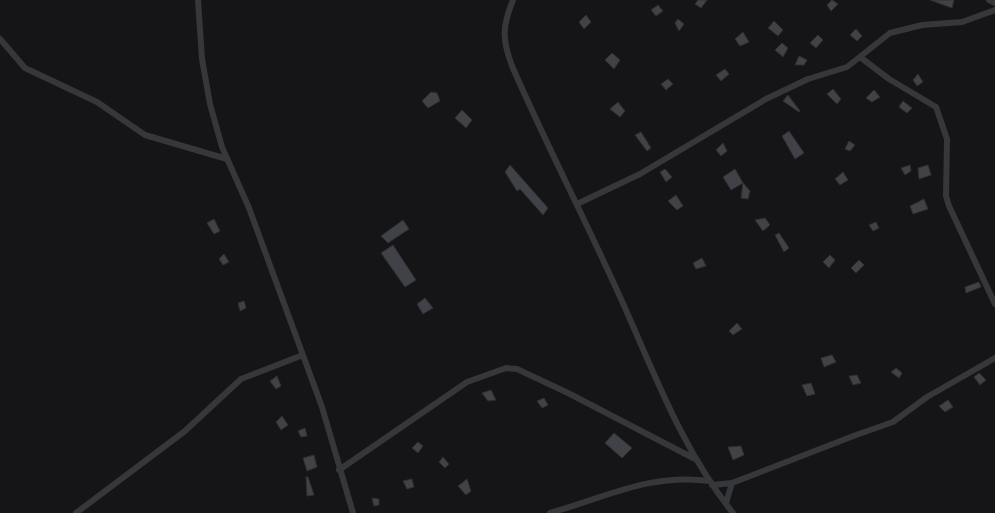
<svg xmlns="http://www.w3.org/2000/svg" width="995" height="513" font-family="'Roboto Condensed',sans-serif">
<rect width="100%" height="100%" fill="#151517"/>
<path fill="#414247" stroke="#2f2f32" d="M698,0H707L701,8L695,4Z
M832,0L838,4L831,11L827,5Z
M930,0H954L952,8Z
M658,5L663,11L656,16L651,10Z
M586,15L591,22L584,29L579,22Z
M678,19L684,24L679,31L675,23Z
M774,21L783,30L778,36L768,28Z
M856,29L862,36L857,41L850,35Z
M743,32L749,42L740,46L735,39Z
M818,35L823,40L816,48L810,43Z
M782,43L788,48L783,57L775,50Z
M612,53L620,60L614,69L605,60Z
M799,56L807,60L804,65H795Z
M725,69L729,74L721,81L716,75Z
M918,74L923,82L917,86L913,80Z
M668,79L673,84L666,90L661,84Z
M833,89L841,99L837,104L827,94Z
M874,90L880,97L872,102L866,98Z
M431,92L437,93L440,101L428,108L422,101Z
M788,95L800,111L799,112L783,101Z
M903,101L912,108L907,113L899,107Z
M618,102L625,111L620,117L610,109Z
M462,110L472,120L466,128L455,118Z
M789,131L804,153L795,159L782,136Z
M641,132L651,148L647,151L635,135Z
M849,141L855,145L850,151L845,149Z
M723,143L727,151L721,156L716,150Z
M510,165L548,208L543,215L520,189L517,191L505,172Z
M910,165L911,171L905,175L901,168Z
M928,165L931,175L919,179L918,168Z
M665,169L672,177L666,182L660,172Z
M735,169L743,183L731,190L723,177Z
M843,172L848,180L840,185L835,179Z
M743,183L750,191L748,199L741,198Z
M676,195L683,206L677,210L668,201Z
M924,199L928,209L913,214L910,206Z
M765,218L770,225L763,231L755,220Z
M214,219L220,231L214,234L207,223Z
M403,220L409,229L388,243L381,236Z
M876,222L879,228L873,231L869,225Z
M779,233L789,248L784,252L775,235Z
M393,245L416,280L405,287L381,253Z
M224,254L229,262L223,265L219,259Z
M830,255L835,260L829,268L823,262Z
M702,258L706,266L696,269L693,263Z
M859,260L864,265L856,273L851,268Z
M979,282L981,287L966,293L965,287Z
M425,298L433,308L423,314L417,304Z
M244,301L246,308L240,311L238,303Z
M737,323L742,329L733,335L729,331Z
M832,355L836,362L824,367L821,358Z
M896,368L902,373L899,378L891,372Z
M979,373L986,380L980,385L974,377Z
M857,375L861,383L853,385L849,376Z
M277,376L281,386L276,389L270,381Z
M811,383L815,394L807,396L802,385Z
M491,390L496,400L488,401L482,393Z
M544,398L548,405L542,408L537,401Z
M948,400L953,407L945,412L939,406Z
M282,416L288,425L281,430L276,422Z
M305,428L307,436L301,437L298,431Z
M614,433L632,448L622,458L605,443Z
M418,442L423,446L418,453L412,448Z
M741,446L744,455L733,460L728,447Z
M314,455L317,467L307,471L303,458Z
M443,457L449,464L445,468L439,462Z
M306,477H308L314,495L307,496Z
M412,479L414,487L407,489L403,481Z
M467,479L471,491L466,495L458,486Z
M372,498L379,499V505L374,506Z"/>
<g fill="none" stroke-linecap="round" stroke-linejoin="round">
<path stroke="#36373b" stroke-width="6" d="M198,0L202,59L210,104L222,147L249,208L322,407L353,513
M513,0C502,27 502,39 512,66C546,144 586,221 621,299C654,372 682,450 733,513
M989,0L995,3
M0,39L25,68L97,102L145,135L227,159
M860,57L889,79L936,107L947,139L946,196L949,206L995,304
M577,204L640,174L766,99L808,79L847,67L890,33L922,25L962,22L995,10
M339,470L467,382L506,368L517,369L568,393L697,460
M712,485L732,483L856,435L893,422L927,397L995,358
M726,503L732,483
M76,513L185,431L241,379L303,355
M550,513C607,497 649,473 710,481"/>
</g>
</svg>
